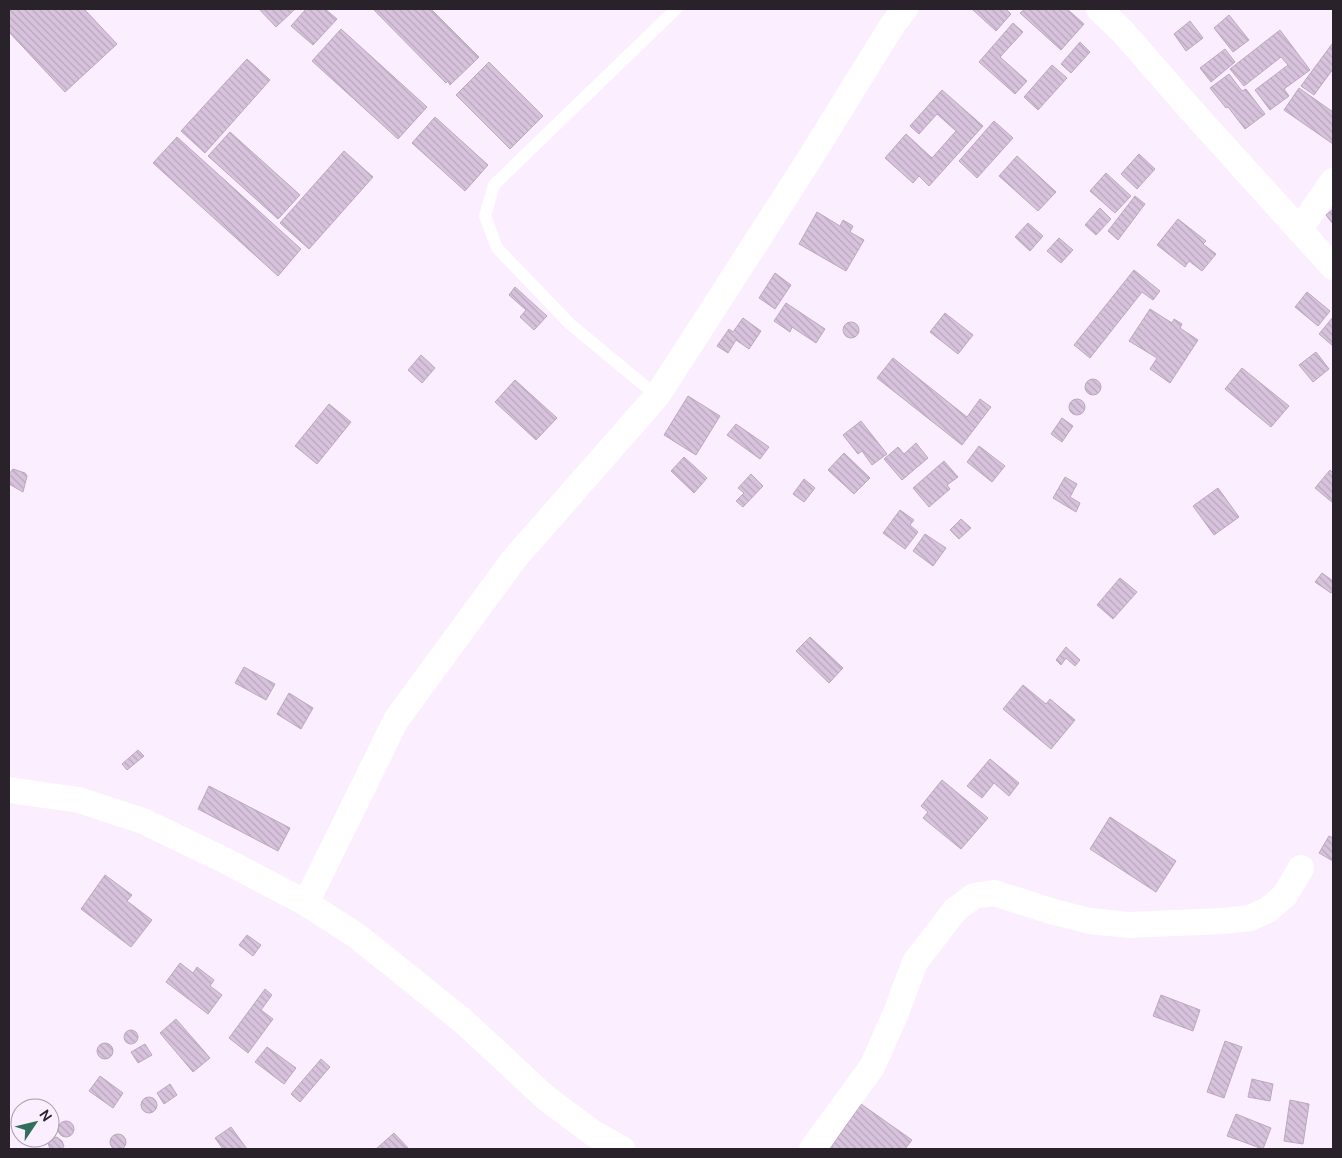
<svg xmlns="http://www.w3.org/2000/svg" width="1342" height="1158" font-family="Manrope,sans-serif">
<defs>
<pattern id="building-back-hatch" width="6" height="6" patternUnits="userSpaceOnUse" patternTransform="scale(1.25)"><rect width="6" height="6" fill="#d8c3dd"/><path d="M-1 5l2 2M0 0l6 6M5-1l2 2" fill="none" stroke="#b9a7be"/></pattern>
</defs>
<rect width="100%" height="100%" fill="#fbeefe"/>
<path fill="url(#building-back-hatch)" stroke="#bca8c1" d="M9,9H84L117,44L65,92L9,32Z
M259,9H295L276,27Z
M306,9H325L337,19L313,45L291,26Z
M375,9H431L479,57L450,85L448,81L446,83L374,10Z
M972,9H1006L1011,14L996,31Z
M1025,9H1067L1084,24L1061,50L1020,13Z
M1229,15L1249,40L1233,52L1214,28Z
M1190,21L1203,38L1186,51L1174,34Z
M1013,23L1023,32L1000,57L1027,81L1015,94L979,62Z
M341,29L427,107L398,139L312,61Z
M1280,30L1310,70L1284,89L1289,96L1270,110L1255,90L1288,65L1281,57L1244,86L1230,69Z
M1080,42L1090,52L1071,73L1061,64Z
M1332,44H1333V69L1314,95L1301,86Z
M1225,49L1235,62L1211,82L1200,68Z
M247,59L270,80L205,153L181,131Z
M489,62L543,116L510,149L456,95Z
M1052,65L1067,78L1038,110L1024,97Z
M1229,74L1242,91L1246,89L1265,114L1245,129L1228,107L1226,108L1210,88Z
M1299,88L1333,112V144L1284,110Z
M942,90L983,126L929,186L919,176L913,183L885,158L906,134L932,158L956,131L937,114L919,134L910,126Z
M435,117L488,165L465,191L412,143Z
M994,121L1013,138L977,178L959,161Z
M230,132L300,195L278,219L208,156Z
M177,137L301,249L278,276L153,163Z
M344,151L373,177L309,249L280,223Z
M1139,154L1155,169L1137,189L1121,174Z
M1017,156L1056,192L1038,211L999,176Z
M1106,173L1131,196L1115,213L1090,191Z
M1135,196L1145,204L1118,240L1108,231Z
M1100,208L1111,219L1096,235L1085,225Z
M1333,209V224L1326,215Z
M817,212L840,226L843,220L853,226L850,232L864,240L846,271L799,244Z
M1178,219L1206,241L1203,244L1216,254L1202,271L1189,261L1185,267L1157,245Z
M1028,223L1043,236L1030,251L1015,237Z
M1059,238L1073,250L1061,263L1047,251Z
M1134,270L1160,291L1153,300L1142,292L1090,358L1074,345Z
M775,273L791,285L775,309L759,298Z
M515,287L547,316L534,330L520,317L526,310L509,295Z
M1307,292L1330,311L1318,326L1295,307Z
M786,303L825,329L816,343L792,327L790,332L774,321Z
M1150,309L1172,323L1174,319L1182,324L1180,328L1198,340L1170,383L1150,369L1157,358L1129,341Z
M945,313L973,335L958,354L930,332Z
M1333,317V346L1319,334Z
M743,318L761,331L749,349L736,340L728,353L717,346L729,329L733,332Z
M843 330a8 8 0 1 1 16 0a8 8 0 1 1-16 0Z
M1316,352L1329,369L1313,382L1299,365Z
M421,355L435,368L422,383L408,370Z
M893,358L967,417L980,399L991,407L962,445L877,378Z
M1242,368L1289,406L1271,427L1225,389Z
M1085 387a8 8 0 1 1 16 0a8 8 0 1 1-16 0Z
M515,380L557,418L536,440L495,402Z
M688,396L720,416L696,455L664,435Z
M1069 407a8 8 0 1 1 16 0a8 8 0 1 1-16 0Z
M329,404L351,422L317,464L295,446Z
M1062,418L1073,426L1062,442L1051,434Z
M861,421L887,454L872,465L862,451L858,454L843,435Z
M736,424L769,447L760,459L727,435Z
M916,443L928,458L902,480L884,459L898,447L904,454Z
M979,446L1005,466L992,482L967,462Z
M844,453L870,478L854,494L828,470Z
M684,457L707,478L694,493L671,471Z
M944,461L958,477L947,485L950,489L929,507L913,488Z
M13,469L25,473L27,476L23,492L9,484V474Z
M1330,470L1333,473V503L1315,488Z
M751,474L763,486L743,507L736,501L744,493L738,488Z
M1065,477L1077,484L1070,497L1080,503L1076,512L1053,498Z
M804,479L815,488L804,502L793,494Z
M1218,488L1239,517L1214,535L1193,506Z
M900,510L914,520L910,525L918,532L905,549L883,533Z
M961,519L971,528L959,539L950,530Z
M925,534L946,548L933,566L913,551Z
M1322,573L1333,581V590L1331,593L1315,582Z
M1120,578L1137,592L1113,619L1097,605Z
M810,637L843,668L829,683L796,651Z
M1066,647L1080,660L1075,666L1066,658L1061,665L1056,660Z
M244,667L275,684L266,700L235,683Z
M1023,685L1046,704L1050,699L1075,720L1051,749L1003,709Z
M289,693L313,708L301,729L277,714Z
M138,750L144,756L127,770L122,764Z
M990,759L1019,783L1009,796L994,783L982,798L967,786Z
M942,780L988,818L961,849L923,818L928,812L921,806Z
M209,786L290,828L278,851L198,809Z
M1110,817L1176,861L1156,892L1090,849Z
M1329,836L1333,838V861L1319,853Z
M105,875L132,895L127,901L152,920L131,947L81,909Z
M247,935L261,945L253,956L239,945Z
M180,963L193,973L197,967L214,980L210,986L222,995L208,1014L166,982Z
M265,989L272,995L261,1010L273,1019L248,1053L229,1038Z
M1161,995L1200,1010L1193,1031L1153,1016Z
M176,1019L210,1058L193,1072L160,1033Z
M124 1037a7 7 0 1 1 14 0a7 7 0 1 1-14 0Z
M1225,1041L1242,1047L1224,1098L1207,1092Z
M97 1051a8 8 0 1 1 16 0a8 8 0 1 1-16 0Z
M145,1044L152,1055L138,1063L131,1052Z
M267,1047L296,1068L284,1084L255,1062Z
M321,1059L330,1067L300,1102L291,1094Z
M100,1076L123,1093L113,1108L89,1091Z
M1252,1079L1273,1084L1270,1101L1248,1097Z
M170,1084L177,1095L164,1104L157,1093Z
M141 1105a8 8 0 1 1 16 0a8 8 0 1 1-16 0Z
M1290,1100L1309,1104L1303,1144L1284,1141Z
M861,1104L912,1140L905,1149H830Z
M1236,1114L1271,1128L1263,1149L1227,1136Z
M58 1129a8 8 0 1 1 16 0a8 8 0 1 1-16 0Z
M231,1127L247,1149H223L215,1138Z
M394,1133L409,1149H376Z
M110 1142a8 8 0 1 1 16 0a8 8 0 1 1-16 0Z
M57,1137L62,1141L64,1146L62,1149H50L48,1143L51,1139Z"/>
<g fill="none" stroke-linecap="round" stroke-linejoin="round">
<path stroke="#fff" stroke-width="12" d="M657,396L570,324L497,248L485,216L494,185L676,9"/>
<path stroke="#fff" stroke-width="26" d="M1099,9L1123,32L1191,110L1333,267
M1299,230L1333,181
M9,790L79,800L143,821L226,861L306,903L357,936L463,1021L546,1098L593,1133L622,1149
M306,903L396,720L514,559L657,396L807,163L893,24L905,9
M812,1149L872,1067L896,1013L915,962L956,909L974,896L994,893L1054,912L1090,921L1128,925L1223,921L1250,918L1268,910L1285,895L1301,868"/>
</g>
<rect width="1342" height="1158" fill="none" stroke="#29222b" stroke-width="20"/>
<g transform="translate(35 1123) rotate(55)"><circle r="24" fill="#fbeefe" stroke="#a79caa"/>
<path d="M0-4L9 19L0 12L-9 19Z" fill="#326f5b"/>
<text y="-8" font-size="14" font-weight="bold" text-anchor="middle" fill="#29222b">N</text>
</g>
</svg>
